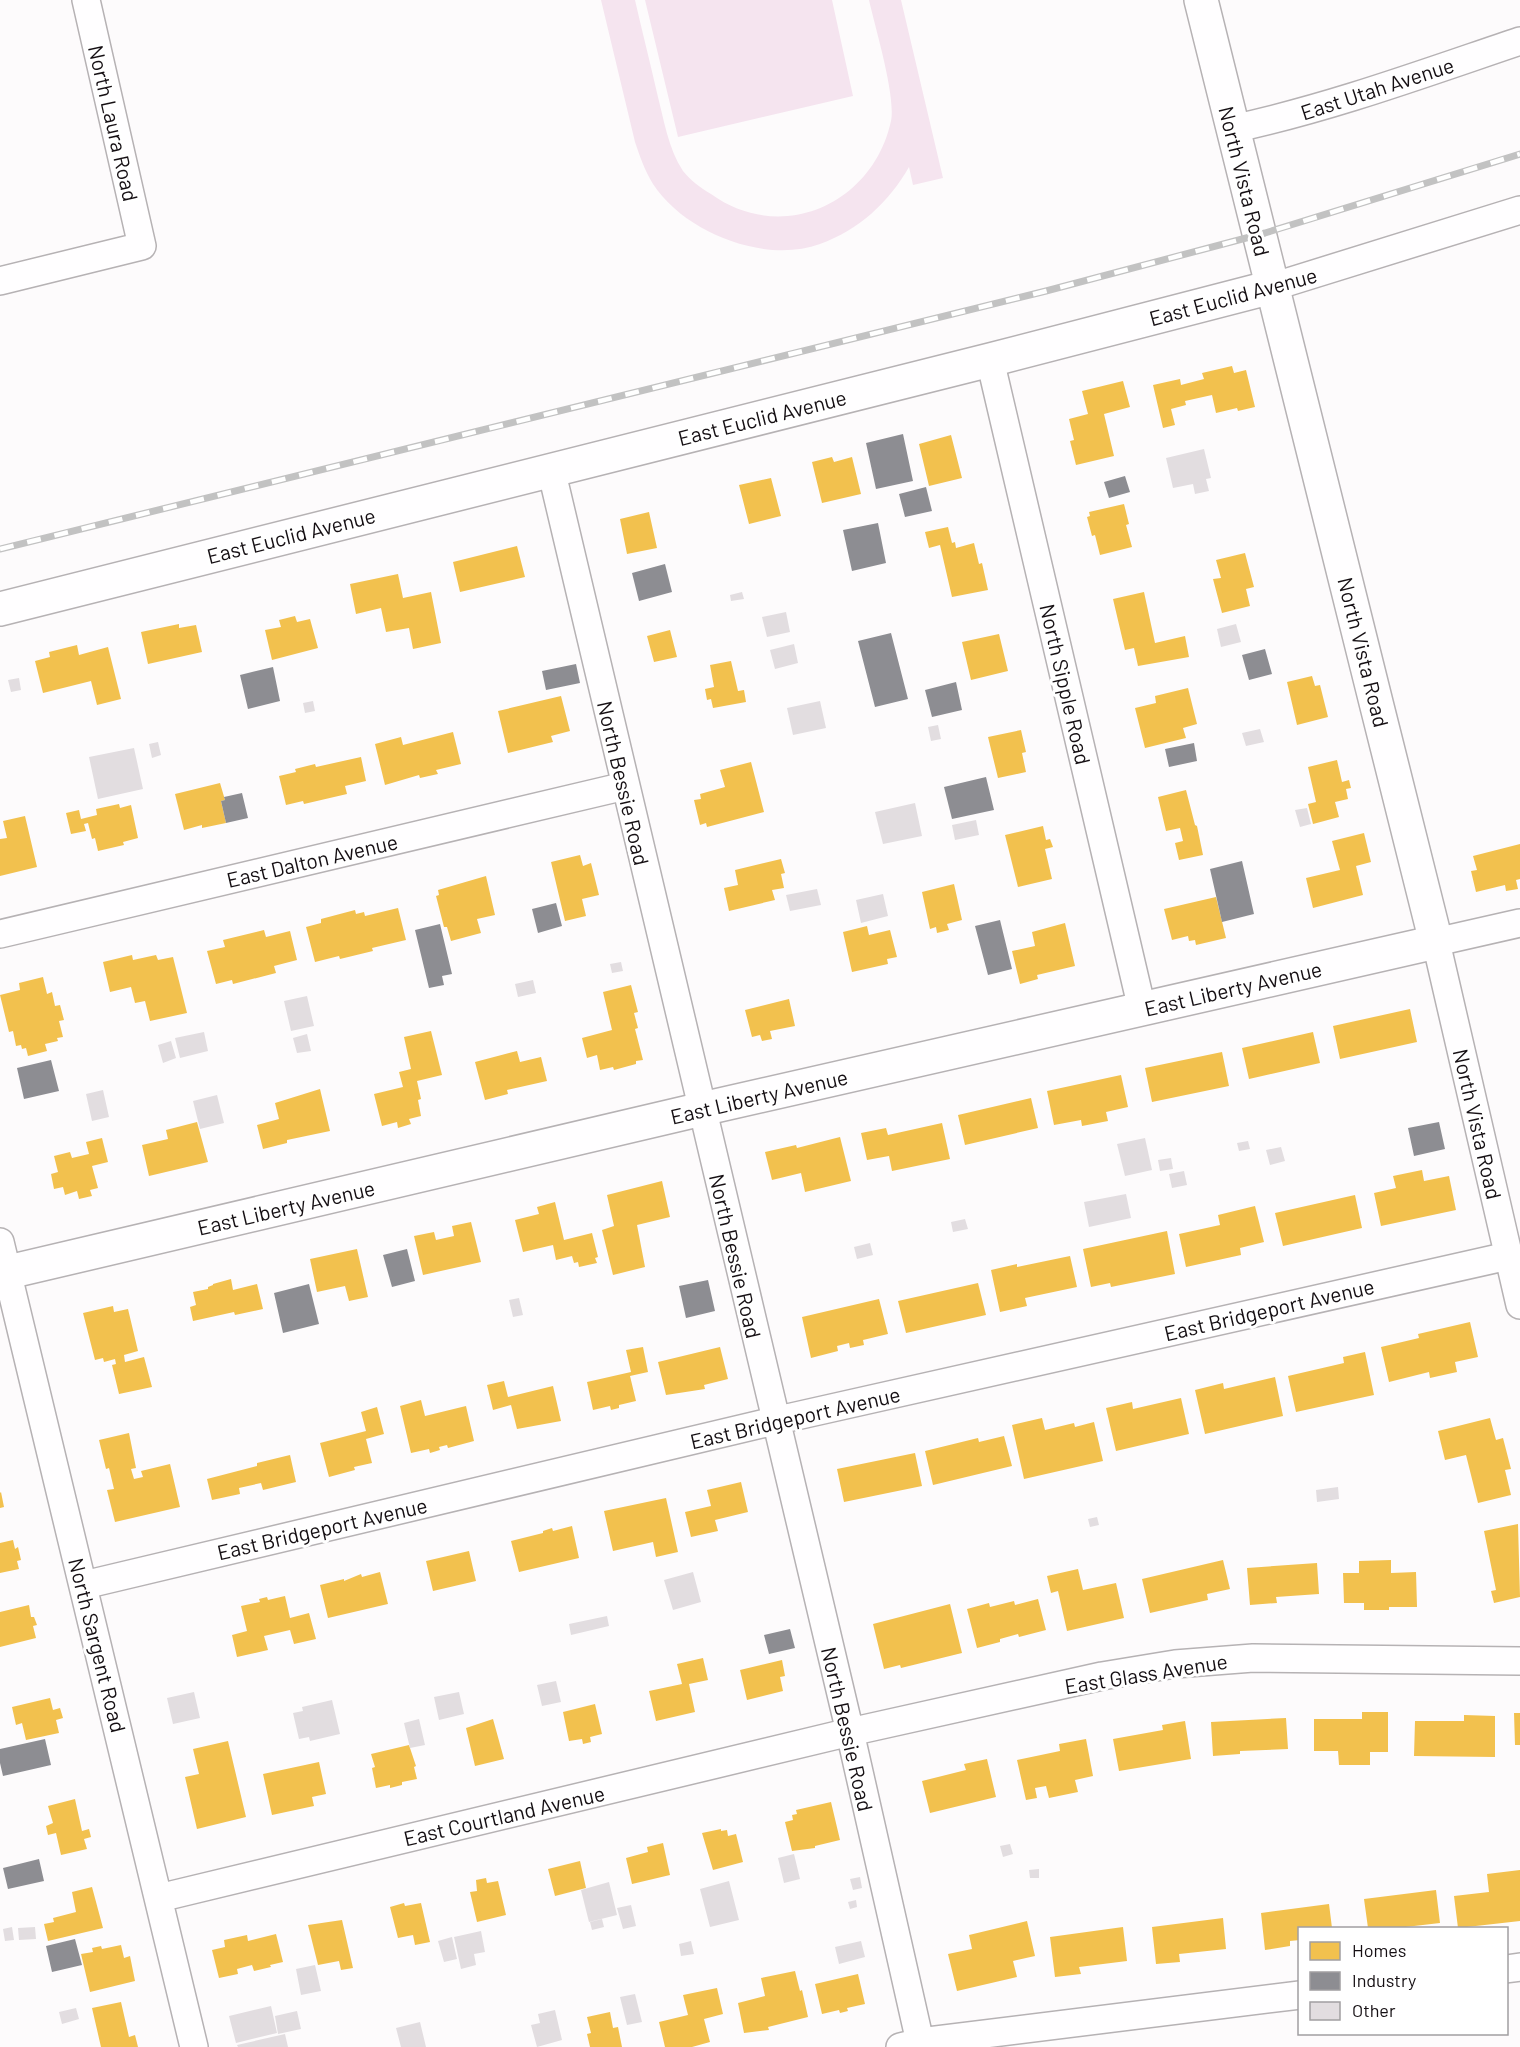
<svg xmlns="http://www.w3.org/2000/svg" width="1520" height="2047" font-family="Barlow,sans-serif">
<rect width="100%" height="100%" fill="#fdfbfc"/>
<path fill="#f5e4ef" d="M601,0H635C642,31 650,62 657,93C664,120 668,148 683,171C690,180 701,188 711,194C782,245 873,204 891,121C896,96 875,27 869,0H901L943,178L913,185L909,167C889,202 859,230 820,244C765,264 685,233 653,184C645,171 640,157 635,142Z
M645,0H832L853,96L678,137Z"/>
<path fill="#f2c14e" d="M1232,366L1234,373L1246,370L1255,407L1238,411L1237,408L1216,413L1212,395L1185,401L1186,405L1171,409L1175,425L1163,428L1153,385L1180,379L1181,385L1204,379L1202,373Z
M1123,381L1130,407L1104,414L1114,456L1076,465L1070,441L1074,440L1069,419L1088,414L1082,391Z
M951,435L962,478L929,486L919,444Z
M832,457L834,462L852,457L861,494L822,503L812,462Z
M771,478L781,516L749,524L739,485Z
M1124,504L1129,524L1126,525L1132,547L1100,555L1095,535L1092,536L1087,517L1090,516L1089,512Z
M649,512L657,548L627,554L620,519Z
M948,527L952,543L955,542L956,548L974,543L979,564L982,563L988,590L952,597L940,545L929,548L925,532Z
M517,546L525,577L460,592L453,562Z
M1245,553L1254,587L1246,589L1250,606L1222,613L1213,579L1221,578L1216,560Z
M398,574L403,598L431,592L441,643L413,649L409,628L386,632L381,608L356,614L350,584Z
M1144,592L1155,643L1185,636L1189,657L1138,666L1134,648L1125,650L1113,599Z
M295,616L297,622L310,619L318,648L272,660L265,630L281,627L279,620Z
M179,624V628L196,625L202,652L148,664L141,632Z
M670,630L677,657L654,662L647,636Z
M999,634L1008,671L971,680L962,642Z
M77,645L79,655L108,647L121,699L97,705L91,681L43,693L35,661L50,657L49,652Z
M731,661L738,691L744,690L746,702L713,708L711,699L707,700L705,689L714,687L710,665Z
M1312,676L1315,686L1320,685L1328,717L1297,725L1287,682Z
M1188,688L1197,724L1183,728L1186,738L1145,748L1135,708L1156,703L1155,696Z
M561,696L570,731L551,736L553,742L508,753L498,711Z
M1021,730L1026,752L1022,753L1026,772L998,778L988,737Z
M453,732L461,764L436,770L438,774L420,778L419,775L385,785L375,744L401,737L403,745Z
M361,757L366,781L345,786L347,794L304,804L303,801L286,805L279,776L296,772L295,769L315,764L316,767Z
M1337,760L1342,782L1349,780L1351,788L1346,789L1348,799L1335,802L1339,817L1313,824L1308,804L1316,802L1308,767Z
M751,762L764,812L707,827L706,823L700,825L694,800L701,799L700,794L725,787L720,770Z
M220,783L225,800L221,801L226,823L202,828V825L184,830L175,794Z
M1186,790L1195,825L1197,826L1203,855L1179,860L1175,843L1183,841L1180,828L1166,831L1158,797Z
M119,804L120,808L131,805L138,838L123,842L124,845L98,851L95,838L92,839L88,823L84,824L86,831L71,834L66,813L79,810L81,819L97,815L96,809Z
M25,816L37,867L0,876V839L7,838L3,821Z
M1043,826L1046,840L1050,839L1053,847L1045,849L1052,879L1018,887L1005,835Z
M1364,833L1371,862L1356,866L1363,895L1313,908L1306,878L1340,870L1332,841Z
M1520,844V879L1516,880L1518,889L1506,891L1505,885L1476,892L1471,871L1477,870L1473,856Z
M580,855L583,866L591,863L599,895L582,899L586,916L565,921L551,862Z
M781,859L785,873L781,874L784,888L772,890L775,900L729,911L724,888L738,885L735,870Z
M486,876L495,915L477,919L481,933L451,941L447,927H444L436,896L439,895L438,890Z
M954,884L962,920L947,924L949,930L937,933L936,927L930,929L922,892Z
M1216,897L1226,938L1196,945L1195,940L1189,941L1188,936L1172,940L1164,909Z
M398,908L406,940L372,948L373,951L340,959L339,956L315,962L306,927L321,923V919L355,910L356,914L364,912L365,916Z
M1065,923L1075,966L1037,975L1038,979L1020,984L1012,951L1035,946L1032,932Z
M867,926L869,935L890,930L897,957L887,959L888,964L852,972L843,932Z
M264,930L266,937L290,931L297,960L274,966L276,973L233,984L232,980L216,984L207,951L225,947L223,940Z
M132,955L133,960L156,955L158,960L173,957L187,1013L150,1021L145,1001L135,1003L131,987L110,992L103,962Z
M43,977L47,994L52,992L55,1006L60,1005L64,1020L59,1021L63,1037L57,1038L58,1041L45,1044L47,1051L28,1056L26,1048L22,1049L21,1045L16,1046L13,1031L9,1032L0,995L20,990L19,983Z
M631,985L638,1012L634,1013L638,1028L635,1029L643,1060L636,1061V1064L614,1070L613,1067L600,1070L597,1055L587,1058L582,1038L612,1030L603,992Z
M789,999L795,1026L770,1031L772,1039L762,1041L760,1035L752,1037L745,1010Z
M1410,1009L1417,1042L1340,1059L1333,1026Z
M431,1031L442,1075L417,1081L421,1099L418,1100L421,1116L409,1119L411,1124L398,1128L397,1122L382,1126L374,1094L403,1087L399,1072L411,1069L404,1037Z
M1313,1032L1320,1063L1249,1079L1242,1048Z
M517,1051L520,1062L541,1057L547,1081L507,1090L508,1094L485,1100L475,1062Z
M1222,1052L1229,1086L1152,1102L1145,1068Z
M1121,1075L1128,1107L1106,1112L1108,1121L1082,1126L1081,1120L1054,1125L1047,1091Z
M320,1089L330,1131L287,1140V1143L263,1149L257,1125L279,1119L275,1103Z
M1031,1098L1038,1128L965,1145L958,1115Z
M197,1122L208,1162L149,1176L142,1145L168,1139L166,1130Z
M942,1123L950,1159L892,1171L889,1156L867,1160L861,1133L886,1128L888,1135Z
M840,1137L851,1181L805,1192L801,1173L772,1180L765,1152L796,1145L797,1148Z
M102,1138L108,1162L92,1166L98,1188L90,1190L92,1196L79,1199L77,1191L65,1195L63,1187L54,1189L51,1174L58,1172L54,1156L70,1152L72,1158L89,1154L86,1142Z
M1422,1170L1424,1181L1449,1176L1456,1210L1381,1226L1374,1193L1396,1188L1393,1176Z
M662,1181L670,1217L637,1225L645,1267L613,1275L602,1230L614,1226L607,1195Z
M1355,1195L1362,1228L1283,1246L1275,1213Z
M555,1202L564,1240L592,1233L598,1257L595,1258L597,1263L579,1267L578,1262L574,1263L572,1256L556,1260L553,1245L523,1252L515,1220L539,1214L537,1207Z
M1255,1206L1264,1242L1240,1248L1241,1255L1186,1267L1179,1234L1220,1225L1218,1215Z
M471,1222L481,1262L423,1275L414,1236L434,1232L436,1240L454,1236L452,1226Z
M1167,1231L1175,1274L1111,1287L1110,1283L1091,1287L1083,1249Z
M357,1249L368,1297L349,1301L345,1286L317,1292L310,1259Z
M1070,1256L1077,1287L1025,1298L1027,1306L1000,1312L991,1270L1017,1264V1267Z
M231,1279L233,1290L257,1284L263,1309L235,1315L234,1312L193,1321L190,1307L196,1305L193,1292L208,1289V1287L213,1285V1284Z
M978,1283L986,1315L906,1333L898,1301Z
M879,1299L888,1334L863,1340L864,1345L850,1348L849,1343L837,1346L838,1351L811,1358L802,1317Z
M113,1306L114,1312L128,1309L138,1351L124,1355L125,1362L144,1357L152,1387L119,1394L112,1365L116,1364L115,1359L104,1362L103,1358L95,1360L83,1313Z
M1470,1322L1478,1357L1455,1362L1457,1372L1430,1378L1429,1372L1389,1382L1381,1347L1419,1338L1418,1334Z
M643,1347L648,1372L630,1376L636,1401L619,1405V1408L611,1410L610,1406L593,1410L587,1382L631,1372L626,1350Z
M720,1347L728,1379L704,1385L705,1389L666,1395L658,1362Z
M1365,1352L1374,1395L1296,1412L1288,1376L1344,1363L1343,1357Z
M1275,1377L1283,1416L1205,1434L1195,1390L1223,1383L1224,1389Z
M504,1381L508,1397L553,1386L561,1421L517,1429L511,1405L493,1410L487,1385Z
M1181,1398L1189,1434L1116,1451L1106,1408L1132,1402L1133,1409Z
M421,1400L425,1416L466,1406L474,1441L448,1448L447,1445L439,1447L440,1450L430,1453L429,1449L411,1453L400,1406Z
M377,1407L384,1434L366,1439L372,1463L354,1467L355,1470L329,1477L320,1443L366,1431L361,1412Z
M1042,1418L1045,1430L1074,1423L1075,1427L1094,1422L1103,1461L1024,1479L1012,1425Z
M1490,1418L1496,1440L1503,1438L1511,1469L1505,1470L1511,1495L1478,1503L1466,1455L1445,1460L1438,1431Z
M129,1433L136,1468L131,1469L134,1479L143,1477L141,1471L170,1464L180,1507L115,1522L107,1490L114,1489L109,1468L106,1469L99,1440Z
M1004,1436L1012,1466L933,1485L925,1451L978,1438L979,1442Z
M915,1453L922,1486L844,1502L837,1469Z
M290,1455L296,1482L263,1490L261,1483L239,1488L240,1494L212,1500L207,1479L257,1466V1463Z
M741,1482L748,1512L715,1520L718,1531L691,1537L685,1512L711,1506L707,1490Z
M1,1492L4,1507L0,1508V1493Z
M666,1498L678,1552L656,1557L653,1542L613,1551L604,1511Z
M1518,1524L1520,1597L1494,1603L1491,1591L1496,1590L1484,1531Z
M572,1526L579,1558L519,1572L511,1541L543,1533V1531L552,1528L553,1531Z
M13,1540L15,1549L18,1547L21,1560L17,1561L19,1569L0,1573V1543Z
M469,1551L476,1581L433,1591L426,1561Z
M1223,1560L1230,1589L1207,1594L1208,1600L1150,1613L1142,1579Z
M1391,1560V1573L1416,1572L1417,1607H1389V1610H1364V1603H1344L1343,1573H1359V1561Z
M1317,1563L1319,1594L1276,1597L1277,1603L1250,1605L1247,1568Z
M1078,1569L1083,1590L1116,1583L1124,1618L1067,1631L1058,1591L1051,1593L1047,1576Z
M380,1572L388,1604L328,1618L320,1585L344,1579V1581L361,1574L362,1577Z
M285,1596L290,1618L309,1613L316,1639L294,1644L290,1630L264,1636L268,1650L237,1657L232,1635L247,1631L241,1606L260,1602L259,1599L267,1597L268,1600Z
M1038,1599L1046,1630L1019,1637L1018,1634L1000,1639V1642L977,1648L967,1609L989,1603L990,1607L1014,1601L1015,1605Z
M950,1604L962,1653L901,1668L900,1665L884,1669L873,1624Z
M29,1605L31,1617H34L37,1625L33,1626L36,1638L0,1647V1612Z
M703,1658L708,1680L689,1684L695,1712L656,1721L649,1691L682,1684L677,1664Z
M782,1660L785,1676L780,1677L783,1691L747,1700L740,1670Z
M50,1698L53,1710L60,1708L63,1718L56,1720L59,1733L26,1740L22,1723L16,1725L12,1707Z
M595,1704L602,1734L590,1737L591,1742L583,1744L582,1739L569,1741L563,1712Z
M1362,1712H1388V1752H1370V1765H1339L1338,1751H1314V1719H1362Z
M1514,1713H1520V1745H1515Z
M1464,1715L1495,1716V1757L1414,1756L1415,1721H1464Z
M1286,1718L1288,1749L1240,1751V1754L1213,1756L1211,1722Z
M493,1719L504,1759L475,1766L466,1728Z
M1185,1721L1191,1759L1119,1771L1113,1739L1163,1730L1162,1725Z
M1086,1739L1093,1776L1075,1780L1078,1792L1049,1798L1046,1786L1035,1788L1037,1798L1026,1800L1017,1760L1060,1751L1059,1744Z
M228,1741L246,1817L197,1829L185,1777L199,1774L193,1749Z
M409,1745L416,1766L414,1767L417,1779L402,1782V1785L390,1788V1785L376,1788L372,1768L375,1767L371,1754Z
M987,1759L996,1797L930,1813L922,1781L966,1770L964,1764Z
M319,1762L326,1794L312,1797L314,1806L272,1815L263,1774Z
M75,1799L82,1831L89,1829L91,1837L84,1839L87,1849L61,1855L56,1833L48,1835L46,1826L53,1823L48,1806Z
M831,1802L840,1840L815,1846V1848L792,1851L785,1822L793,1820L792,1815L797,1814L796,1810Z
M721,1829V1831L727,1830L728,1836L736,1834L743,1862L713,1870L702,1833Z
M663,1843L670,1875L632,1884L626,1858L648,1852L647,1847Z
M580,1861L586,1888L555,1896L548,1869Z
M1520,1870V1921L1458,1928L1454,1896L1489,1892L1487,1874Z
M486,1878L487,1883L498,1881L506,1915L477,1922L470,1892L477,1891L476,1880Z
M92,1887L103,1928L48,1941L44,1924L54,1922L53,1918L76,1912L72,1892Z
M1436,1890L1440,1923L1397,1928H1368L1364,1899Z
M404,1903L405,1906L421,1903L430,1942L415,1945L413,1935L398,1938L390,1907Z
M1329,1904L1332,1928H1300V1940L1290,1941V1946L1265,1950L1261,1913Z
M1223,1918L1226,1949L1179,1954L1180,1962L1156,1964L1152,1927Z
M342,1920L353,1968L341,1970L339,1961L318,1965L308,1925Z
M1027,1921L1035,1956L1013,1961L1017,1977L957,1991L948,1954L972,1949L969,1935Z
M1123,1927L1127,1961L1079,1967L1081,1974L1055,1977L1050,1937Z
M276,1934L283,1962L270,1965L271,1967L254,1971L252,1965L237,1969L238,1974L219,1978L212,1950L225,1947L224,1940L247,1935L248,1941Z
M121,1945L124,1958L130,1956L135,1981L90,1992L81,1954L93,1952L92,1948L101,1946L102,1949Z
M795,1971L800,1991L802,1990L808,2017L768,2027L769,2030L744,2033L738,2003L765,1996L761,1978Z
M858,1974L865,2004L847,2008L848,2011L840,2013L839,2010L822,2014L815,1984Z
M717,1988L723,2014L704,2019L710,2042L692,2047H665L659,2022L688,2015L683,1995Z
M121,2002L129,2037L135,2035L138,2047H101L92,2008Z
M610,2012L613,2028L618,2027L622,2047H590L587,2034L591,2033L587,2017Z"/>
<path fill="#8d8d92" d="M903,434L913,481L876,489L866,443Z
M1125,476L1130,492L1109,498L1104,482Z
M926,487L932,511L905,517L899,494Z
M878,523L886,563L852,571L843,530Z
M665,564L672,592L639,601L632,573Z
M891,633L908,699L875,707L858,641Z
M1265,649L1272,674L1249,680L1242,655Z
M576,664L580,683L546,690L542,671Z
M273,667L280,701L248,709L240,675Z
M956,682L962,710L932,717L925,690Z
M1194,743L1197,761L1169,767L1165,749Z
M986,777L994,810L952,819L944,787Z
M242,793L248,818L226,823L221,801L225,800L224,797Z
M1242,861L1254,914L1222,922L1210,869Z
M556,903L562,926L538,933L532,909Z
M1000,920L1012,969L988,975L975,926Z
M440,924L452,974L442,976L444,985L429,988L415,930Z
M51,1060L59,1091L24,1099L17,1068Z
M1439,1122L1445,1149L1414,1156L1408,1128Z
M407,1249L415,1281L392,1287L383,1255Z
M708,1280L715,1311L686,1318L679,1286Z
M309,1284L319,1324L283,1333L274,1293Z
M790,1629L795,1648L769,1654L764,1635Z
M45,1739L51,1765L3,1776L0,1763V1749Z
M39,1859L44,1881L8,1889L3,1868Z
M75,1939L82,1965L52,1972L46,1946Z"/>
<path fill="#e2dde0" d="M1204,449L1211,478L1206,479L1209,491L1195,494L1193,484L1173,488L1166,458Z
M742,592L744,599L731,601L730,595Z
M786,612L790,632L767,637L762,617Z
M1236,624L1241,642L1221,647L1217,629Z
M794,644L798,663L775,669L770,650Z
M19,678L21,690L11,692L8,680Z
M313,701L315,711L305,713L303,703Z
M820,701L826,728L793,735L787,708Z
M938,725L941,739L931,741L928,727Z
M1260,729L1264,742L1246,746L1242,733Z
M158,742L161,755L152,758L149,744Z
M134,748L143,789L98,799L89,757Z
M915,803L922,836L883,844L875,812Z
M1307,808L1311,824L1300,827L1295,810Z
M976,820L979,835L955,840L952,825Z
M817,889L821,905L790,911L786,895Z
M883,894L888,916L861,923L856,900Z
M621,962L623,971L612,973L610,964Z
M533,980L536,993L518,997L515,984Z
M307,996L314,1026L291,1031L284,1001Z
M204,1032L208,1051L180,1058L175,1038Z
M307,1034L311,1051L297,1053L293,1038Z
M171,1041L176,1058L163,1063L158,1045Z
M103,1090L109,1117L92,1121L86,1094Z
M217,1095L224,1123L200,1129L193,1101Z
M1145,1138L1152,1170L1125,1176L1117,1144Z
M1248,1141L1250,1149L1239,1151L1237,1143Z
M1281,1147L1285,1161L1270,1165L1266,1150Z
M1171,1158L1173,1169L1160,1171L1158,1160Z
M1184,1171L1187,1185L1172,1188L1169,1174Z
M1126,1194L1131,1218L1089,1227L1084,1202Z
M965,1219L968,1229L953,1232L951,1222Z
M870,1243L873,1255L857,1259L854,1247Z
M519,1298L523,1315L513,1317L509,1300Z
M1338,1487L1339,1499L1317,1502L1316,1490Z
M1097,1517L1099,1525L1090,1527L1088,1519Z
M693,1572L701,1602L673,1610L664,1580Z
M607,1616L609,1626L571,1635L569,1624Z
M556,1681L561,1702L542,1706L537,1685Z
M194,1692L200,1718L173,1724L167,1698Z
M459,1692L464,1714L439,1720L434,1697Z
M332,1700L340,1734L310,1741L309,1737L299,1739L293,1713L303,1711L302,1707Z
M419,1719L425,1745L410,1748L404,1723Z
M1010,1844L1013,1854L1003,1857L1000,1846Z
M794,1854L800,1879L784,1883L778,1858Z
M1039,1869V1878H1030L1029,1870Z
M860,1877L862,1888L853,1890L850,1879Z
M729,1881L739,1920L710,1927L700,1889Z
M609,1882L617,1915L589,1922L581,1890Z
M856,1900L857,1907L850,1909L848,1902Z
M631,1905L636,1926L623,1929L617,1908Z
M602,1919L604,1927L592,1930L590,1922Z
M12,1927L14,1940L5,1941L3,1929Z
M35,1927L36,1939L19,1940L18,1928Z
M481,1931L485,1952L474,1954L476,1965L461,1969L454,1937Z
M452,1937L457,1959L444,1962L438,1941Z
M691,1941L694,1954L681,1956L679,1944Z
M861,1941L865,1957L839,1964L835,1947Z
M315,1965L321,1991L301,1995L296,1969Z
M635,1994L642,2022L627,2025L620,1997Z
M271,2006L277,2033L236,2043L229,2016Z
M76,2008L79,2019L62,2024L59,2012Z
M555,2010L562,2040L537,2047L531,2025L540,2023L538,2014Z
M297,2011L301,2029L278,2034L275,2016Z
M420,2022L426,2047H401L396,2028Z
M285,2034L288,2047H238L237,2045Z"/>
<g fill="none" stroke-linecap="round" stroke-linejoin="round">
<defs>
<path id="street" d="M1232,129C1330,108 1425,73 1520,41
M0,281L142,246L86,0
M1272,287L1520,210
M990,360L1142,1009
M551,469L850,1732L920,2042
M1520,923L1436,942L1520,1305
M0,934L625,786
M0,1242L194,2047
M84,1585L774,1421L1508,1256
M159,1898L850,1732L1102,1676L1175,1664L1253,1658L1520,1661
M1506,1969L1520,1967
M900,2047L920,2042L1300,1995"/>
<path id="secondary" d="M0,609L990,360L1272,287
M0,1274L702,1109L1436,942C1358,628 1277,315 1201,0"/>
</defs>
<use href="#street" stroke="#b6b2b4" stroke-width="30"/>
<use href="#secondary" stroke="#b6b2b4" stroke-width="36"/>
<use href="#street" stroke="#fffeff" stroke-width="27"/>
<use href="#secondary" stroke="#fffeff" stroke-width="33"/>
<defs>
<path id="rail" d="M0,549L1046,291L1265,233L1520,154"/>
</defs>
<use href="#rail" stroke="#c2c2c2" stroke-width="7"/>
<use href="#rail" stroke="#fff" stroke-width="4.5" stroke-dasharray="14" stroke-linecap="butt"/>
</g>
<g text-anchor="middle" dominant-baseline="central" stroke-width="6" stroke-linejoin="round" paint-order="stroke">
<g font-size="21" fill="#150f13" stroke="#fff">
<text transform="translate(1377 88) rotate(-18)">East Utah Avenue</text>
<text transform="translate(114 123) rotate(77)">North Laura Road</text>
<text transform="translate(1245 181) rotate(76)">North Vista Road</text>
<text transform="translate(1233 296) rotate(-15)">East Euclid Avenue</text>
<text transform="translate(762 417) rotate(-14)">East Euclid Avenue</text>
<text transform="translate(291 535) rotate(-14)">East Euclid Avenue</text>
<text transform="translate(1364 652) rotate(76)">North Vista Road</text>
<text transform="translate(1066 684) rotate(77)">North Sipple Road</text>
<text transform="translate(624 783) rotate(77)">North Bessie Road</text>
<text transform="translate(312 860) rotate(-13)">East Dalton Avenue</text>
<text transform="translate(1233 988) rotate(-13)">East Liberty Avenue</text>
<text transform="translate(759 1096) rotate(-13)">East Liberty Avenue</text>
<text transform="translate(1478 1124) rotate(77)">North Vista Road</text>
<text transform="translate(286 1207) rotate(-13)">East Liberty Avenue</text>
<text transform="translate(736 1256) rotate(77)">North Bessie Road</text>
<text transform="translate(1269 1309) rotate(-13)">East Bridgeport Avenue</text>
<text transform="translate(795 1417) rotate(-13)">East Bridgeport Avenue</text>
<text transform="translate(322 1528) rotate(-13)">East Bridgeport Avenue</text>
<text transform="translate(98 1645) rotate(76)">North Sargent Road</text>
<text transform="translate(1146 1673) rotate(-9)">East Glass Avenue</text>
<text transform="translate(848 1729) rotate(77)">North Bessie Road</text>
<text transform="translate(504 1815) rotate(-13)">East Courtland Avenue</text>
</g>
</g>
<rect x="1298" y="1927" width="210" height="108" fill="#ffffff" stroke="#a19fa1" stroke-width="1.5"/>
<rect x="1310" y="1942" width="30" height="18" fill="#f2c14e" stroke="#a19fa1" stroke-width="1.5"/>
<text x="1352" y="1957" font-size="18" fill="#150f13">Homes</text>
<rect x="1310" y="1972" width="30" height="18" fill="#8d8d92" stroke="#a19fa1" stroke-width="1.5"/>
<text x="1352" y="1987" font-size="18" fill="#150f13">Industry</text>
<rect x="1310" y="2002" width="30" height="18" fill="#e2dde0" stroke="#a19fa1" stroke-width="1.5"/>
<text x="1352" y="2017" font-size="18" fill="#150f13">Other</text>
</svg>
